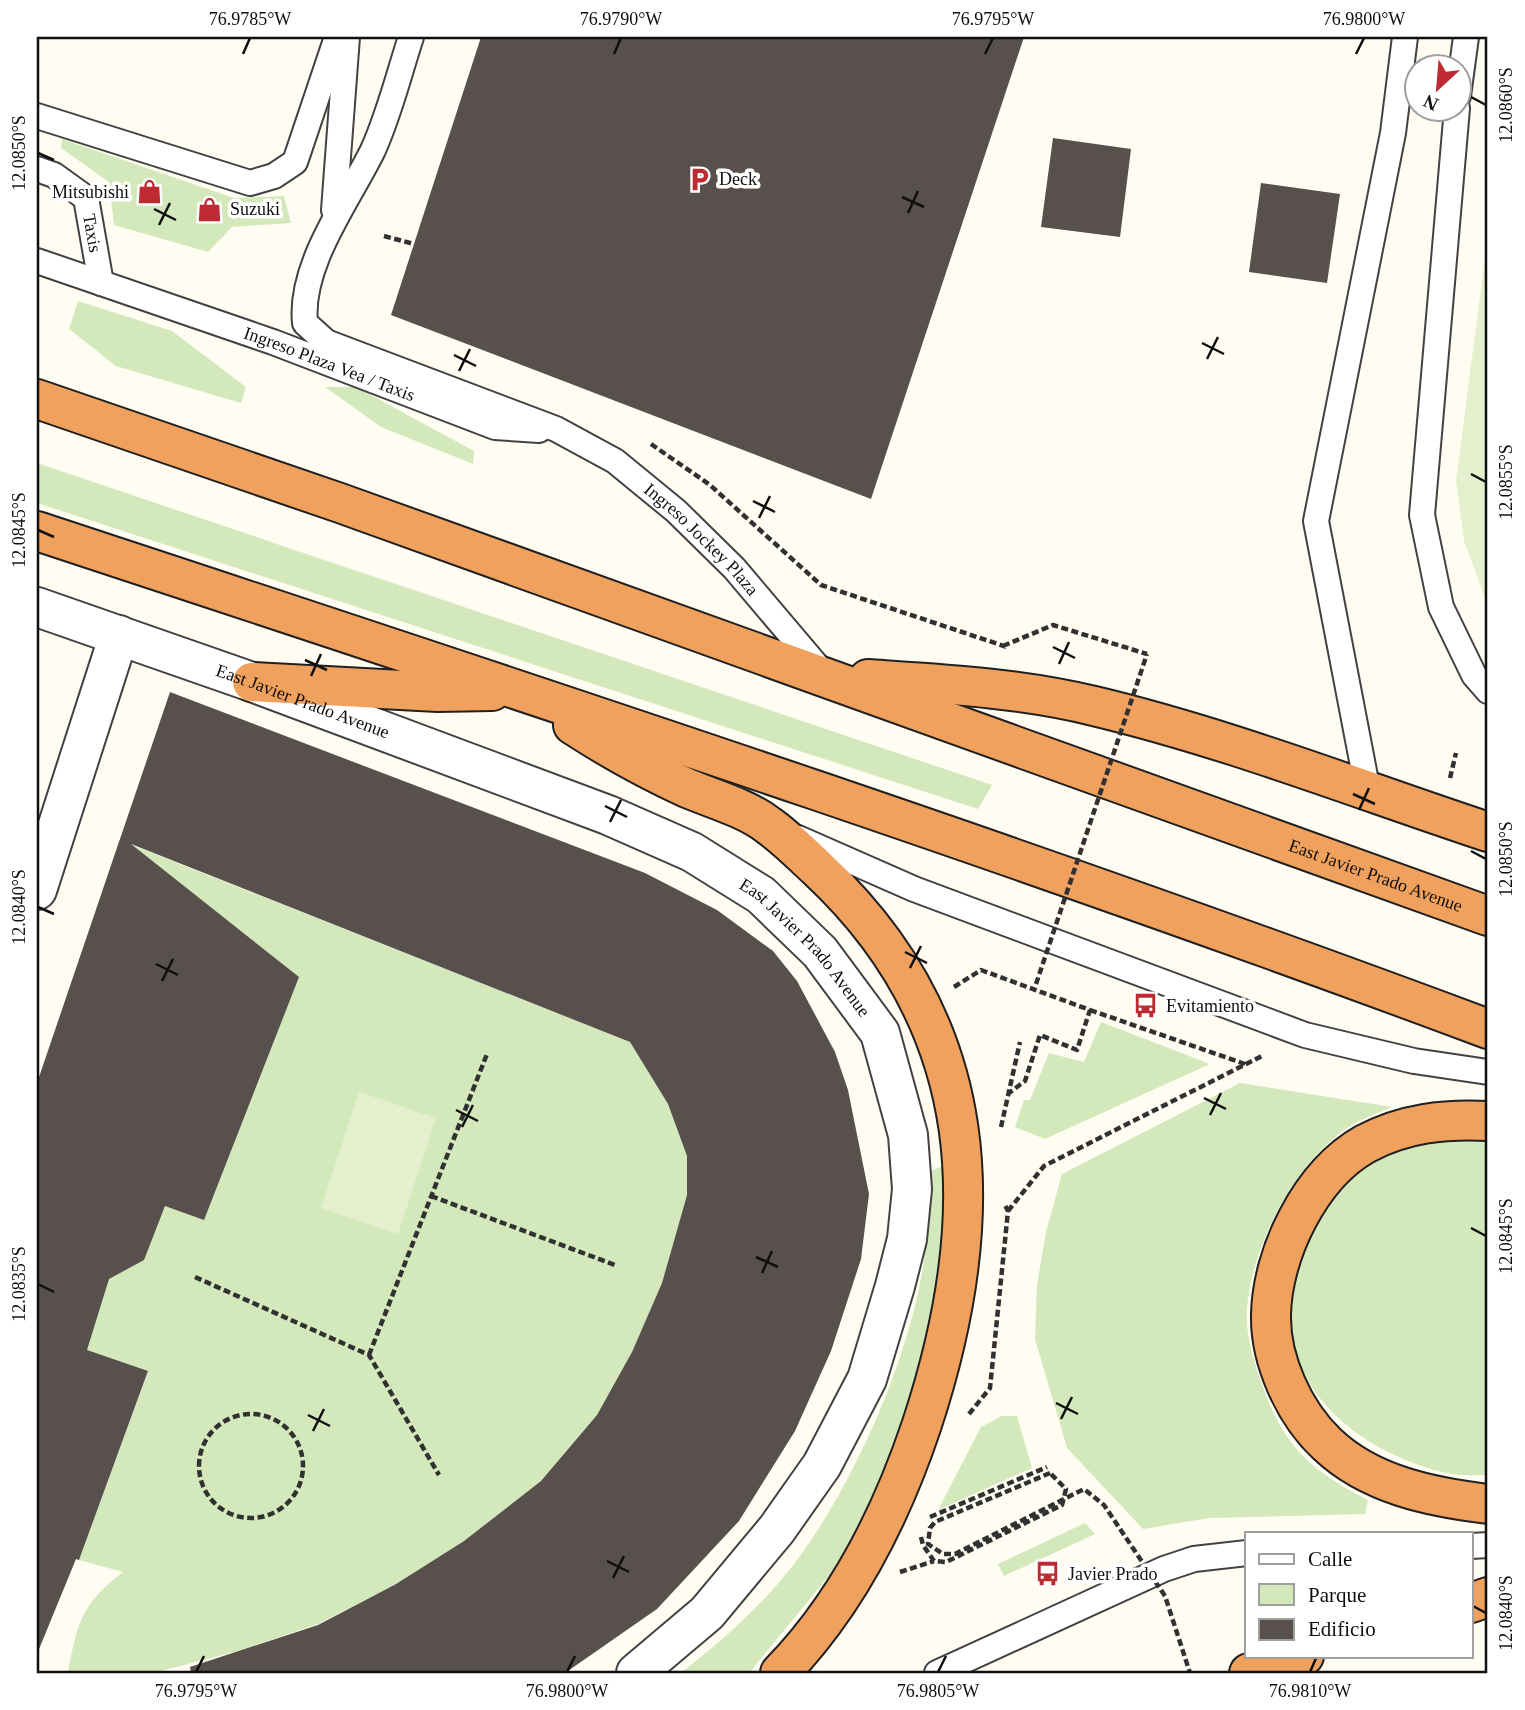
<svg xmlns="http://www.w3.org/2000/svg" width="1525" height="1710" font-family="'Times New Roman',serif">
<rect width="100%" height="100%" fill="#fffcf2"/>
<path fill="#d3e9bc" d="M62,139L234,198L284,196L291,223L232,227L208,252L114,225L109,182L61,148Z
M78,301L172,331L246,387L241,403L116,366L69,329Z
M325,387H356L474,451L473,464L381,427Z
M37,463L992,785L978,809L37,503Z
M119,840L630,1042L668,1104L687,1156V1195L662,1283L632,1352L597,1415L541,1481L464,1541L396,1584L318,1624L238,1651L153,1673H68C78,1621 81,1605 123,1572L79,1560L148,1372L37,1334V1161L204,1219L262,948L103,889Z
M1101,1022L1210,1064L1045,1139L1015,1127L1024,1100H1030L1049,1053L1084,1062Z
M1240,1083L1392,1107C1380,1112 1368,1117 1357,1122C1298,1155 1252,1242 1247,1309C1245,1335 1254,1362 1263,1387C1272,1413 1285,1439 1306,1459C1324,1476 1346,1489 1368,1500L1365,1514L1209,1518L1143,1529L1067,1448L1035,1339L1037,1285L1046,1232L1062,1174Z
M1488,1134V1475C1475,1475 1459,1476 1446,1473C1334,1446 1250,1354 1308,1239C1322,1210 1338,1182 1366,1164C1403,1140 1445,1138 1488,1134Z
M945,1165L949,1224L919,1387L855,1544L749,1673H681C718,1644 756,1611 786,1574C851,1495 917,1345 926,1243C928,1220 925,1197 923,1174Z
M1002,1416H1017L1032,1468L938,1510L981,1427Z
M1085,1523L1095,1534L1004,1576L998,1564Z"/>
<path fill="#e4f0cd" d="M1488,235V606L1464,541L1456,481Z
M359,1092L436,1118L398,1234L321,1208Z"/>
<path fill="#58504c" d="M481,37H1024L871,499L391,315Z
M1053,138L1131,149L1120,237L1041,227Z
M1261,183L1340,194L1327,283L1249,272Z
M170,692L645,873L717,910L773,951L797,981L835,1052L848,1090L869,1194L861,1259L831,1351L795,1431L739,1521L657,1609L565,1673H191L190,1667L318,1625L396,1584L464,1541L541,1481L597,1415L632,1352L662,1283L687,1195V1156L668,1104L630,1042L131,844L299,977L204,1220L165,1206L144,1260L109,1279L87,1350L148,1371L79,1560L76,1559L37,1654V1083Z"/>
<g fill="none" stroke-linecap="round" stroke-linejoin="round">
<defs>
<g id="service">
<path id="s1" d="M411,37C399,74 389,115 373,150C348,201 299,265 305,323L326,342L556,429L615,461L676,511L734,568L823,673"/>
<path d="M1458,96L1466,37"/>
<path d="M1457,108L1422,515L1441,607L1474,675L1488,691"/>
<path d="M37,116L250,183L274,176L295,162L337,37"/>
<path id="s2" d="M37,169L54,175L86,198L101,283"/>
<path d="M334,210L347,37"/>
<path id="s3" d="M37,261L273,342L495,427L539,430"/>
<path d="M1368,792L1316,521L1393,133L1405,37"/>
<path d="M798,838L914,889L1305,1035L1414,1061L1488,1072"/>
<path d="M1471,1546L1488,1545"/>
<path d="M937,1673L1164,1569L1194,1559L1247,1553"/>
</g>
<g id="minor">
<path id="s4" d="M37,607L252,682L608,815L692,852L761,895L820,952L880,1033L908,1135L912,1189L907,1239L895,1286L867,1379L822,1465L777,1529L707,1613L636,1673"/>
<path d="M37,890L119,635"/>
</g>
<g id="motorway">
<path id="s5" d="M37,399L340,503L1488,916"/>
<path d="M37,531C522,691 1009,850 1488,1029"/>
<path d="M868,679C943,684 1021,688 1094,706C1228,738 1358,789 1488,832"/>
<path d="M252,682L438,692L492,691"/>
<path d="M573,725C610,749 648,770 687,788C713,799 746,808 768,825C785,837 801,853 817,868C986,1025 990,1217 922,1424C892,1514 847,1604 780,1673"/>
<path d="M1488,1121C1444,1119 1404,1123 1365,1144C1310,1175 1272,1254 1271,1315C1270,1360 1294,1413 1327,1444C1370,1485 1431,1497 1488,1504"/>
<path d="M1471,1603L1488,1597"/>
<path d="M1249,1673L1304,1656"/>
</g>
</defs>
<use href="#service" stroke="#424242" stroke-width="28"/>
<use href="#minor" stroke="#424242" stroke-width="42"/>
<use href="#motorway" stroke="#202020" stroke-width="42"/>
<path stroke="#313131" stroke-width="4.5" stroke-dasharray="7 3.5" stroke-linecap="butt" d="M384,236L414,244
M651,444L710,485L821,585L1007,647
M1003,646L1053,625L1147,654
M1450,778L1456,753
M954,987L981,970L1090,1010L1077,1050L1040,1035L1025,1081L1009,1093
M1090,1010L1245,1064
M1001,1127L1020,1042
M431,1196L615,1265
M1008,1211L1044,1166L1264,1055
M195,1277L369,1355L439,1475
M369,1355L487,1054
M199 1466a52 52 0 1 1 104 0a52 52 0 1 1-104 0Z
M969,1414L990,1388L1008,1211L1005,1205
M930,1517L1047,1467
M921,1537L923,1545L934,1561L946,1562L1062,1505L1066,1489L1050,1473
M900,1572L934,1561"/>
<use href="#service" stroke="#fff" stroke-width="24"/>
<use href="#minor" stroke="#fff" stroke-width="38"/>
<use href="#motorway" stroke="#f1a15e" stroke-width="38"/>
<path stroke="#313131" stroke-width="4.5" stroke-dasharray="7 3.5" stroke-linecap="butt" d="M1036,984L1147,654
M1050,1473L935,1522L930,1528L928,1544L943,1554H955L1084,1489L1104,1505L1165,1596L1190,1673"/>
</g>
<path fill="none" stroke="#0f0f0f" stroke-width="2.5" d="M243,54L250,38M614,54L621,38M985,54L993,38M1356,54L1364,38M1471,97L1486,105M38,153L54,160M902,197L924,207M154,209L176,220M908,213L918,191M159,225L170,203M1202,343L1224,354M454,355L476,366M1207,359L1218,337M459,371L470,349M1471,474L1486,482M753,501L775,512M759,518L770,496M38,530L54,537M1053,647L1075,658M305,660L327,670M1059,664L1069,642M311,676L321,654M1353,794L1375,804M605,806L627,817M1359,810L1369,788M610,822L621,800M1471,851L1486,859M38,907L54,914M905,952L927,963M156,964L178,975M910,968L921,946M162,981L173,959M1204,1098L1226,1109M456,1110L478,1121M1210,1115L1221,1093M462,1127L473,1105M1471,1228L1486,1236M756,1257L778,1267M762,1273L772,1251M38,1284L54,1292M1056,1403L1078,1414M308,1415L330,1426M1061,1419L1072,1397M313,1431L324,1409M607,1561L629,1572M613,1578L624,1556M1471,1605L1486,1613M196,1672L204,1656M567,1672L575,1656M938,1672L946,1656M1310,1672L1317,1656"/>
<defs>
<symbol id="parking-bare" viewBox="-9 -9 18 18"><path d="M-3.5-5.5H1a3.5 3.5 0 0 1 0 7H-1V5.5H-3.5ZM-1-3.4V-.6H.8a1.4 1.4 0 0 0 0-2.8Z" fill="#bd2a31" stroke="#fff" stroke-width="2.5" paint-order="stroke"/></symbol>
<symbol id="shop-bare" viewBox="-9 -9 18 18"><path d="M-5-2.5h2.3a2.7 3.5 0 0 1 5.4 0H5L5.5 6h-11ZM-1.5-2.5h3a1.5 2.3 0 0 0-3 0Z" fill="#bd2a31" stroke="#fff" stroke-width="2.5" paint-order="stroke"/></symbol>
<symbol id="bus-bare" viewBox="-9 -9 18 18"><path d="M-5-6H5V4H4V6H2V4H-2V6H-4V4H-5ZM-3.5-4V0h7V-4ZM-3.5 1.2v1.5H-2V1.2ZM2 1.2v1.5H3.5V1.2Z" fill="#bd2a31" stroke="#fff" stroke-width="2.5" paint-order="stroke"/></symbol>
</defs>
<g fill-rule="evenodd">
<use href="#parking-bare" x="682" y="162" width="35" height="35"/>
<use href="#shop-bare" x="132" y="174" width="35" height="35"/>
<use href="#shop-bare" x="192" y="192" width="35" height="35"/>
<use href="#bus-bare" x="1128" y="988" width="35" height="35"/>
<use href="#bus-bare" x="1030" y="1556" width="35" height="35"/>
</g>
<g text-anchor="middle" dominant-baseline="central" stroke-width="7" stroke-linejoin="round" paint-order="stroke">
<g font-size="18" fill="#0f0f0f" stroke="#fff" text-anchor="start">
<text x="719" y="179">Deck</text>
<text x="129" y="192" text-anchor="end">Mitsubishi</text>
<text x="230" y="209">Suzuki</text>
<text x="1166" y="1006">Evitamiento</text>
<text x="1068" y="1574">Javier Prado</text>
</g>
<g font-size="18" fill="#0f0f0f" stroke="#fff">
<text stroke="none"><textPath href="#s2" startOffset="93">Taxis</textPath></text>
<text stroke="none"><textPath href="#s3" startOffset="310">Ingreso Plaza Vea / Taxis</textPath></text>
<text stroke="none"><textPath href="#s1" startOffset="766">Ingreso Jockey Plaza</textPath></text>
<text stroke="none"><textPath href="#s4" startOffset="282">East Javier Prado Avenue</textPath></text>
<text stroke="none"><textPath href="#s5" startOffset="1421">East Javier Prado Avenue</textPath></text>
<text stroke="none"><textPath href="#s4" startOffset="849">East Javier Prado Avenue</textPath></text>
</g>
</g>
<rect width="1525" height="1710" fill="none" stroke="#ffffff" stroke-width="77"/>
<rect x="1245" y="1532" width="228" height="126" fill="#ffffff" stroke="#9f9f9f" stroke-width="2"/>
<rect x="1259" y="1554" width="35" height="10" fill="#ffffff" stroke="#9f9f9f" stroke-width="2"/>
<text x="1308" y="1566" font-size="21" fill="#0f0f0f">Calle</text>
<rect x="1259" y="1584" width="35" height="21" fill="#d3e9bc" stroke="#9f9f9f" stroke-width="2"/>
<text x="1308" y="1602" font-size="21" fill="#0f0f0f">Parque</text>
<rect x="1259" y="1619" width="35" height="21" fill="#58504c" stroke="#9f9f9f" stroke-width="2"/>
<text x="1308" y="1636" font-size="21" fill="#0f0f0f">Edificio</text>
<g transform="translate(1438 88) rotate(206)"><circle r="33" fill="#ffffff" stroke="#9f9f9f" stroke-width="2"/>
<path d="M0-5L12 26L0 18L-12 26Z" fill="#bd2a31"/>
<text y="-10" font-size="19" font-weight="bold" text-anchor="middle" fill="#0f0f0f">N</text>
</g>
<rect x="38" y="38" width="1448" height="1634" fill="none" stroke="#0f0f0f" stroke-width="2.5"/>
<g font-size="18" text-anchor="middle" fill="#0f0f0f">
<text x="250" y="25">76.9785°W</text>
<text x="621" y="25">76.9790°W</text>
<text x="993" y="25">76.9795°W</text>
<text x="1364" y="25">76.9800°W</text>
<text transform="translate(1506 105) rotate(-90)" y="6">12.0860°S</text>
<text transform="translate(19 153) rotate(-90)" y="6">12.0850°S</text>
<text transform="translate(1506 482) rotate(-90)" y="6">12.0855°S</text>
<text transform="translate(19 530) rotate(-90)" y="6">12.0845°S</text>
<text transform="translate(1506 859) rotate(-90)" y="6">12.0850°S</text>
<text transform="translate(19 907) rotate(-90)" y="6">12.0840°S</text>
<text transform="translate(1506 1236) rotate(-90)" y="6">12.0845°S</text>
<text transform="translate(19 1284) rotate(-90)" y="6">12.0835°S</text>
<text transform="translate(1506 1613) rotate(-90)" y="6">12.0840°S</text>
<text x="196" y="1697">76.9795°W</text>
<text x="567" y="1697">76.9800°W</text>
<text x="938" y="1697">76.9805°W</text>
<text x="1310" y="1697">76.9810°W</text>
</g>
</svg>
